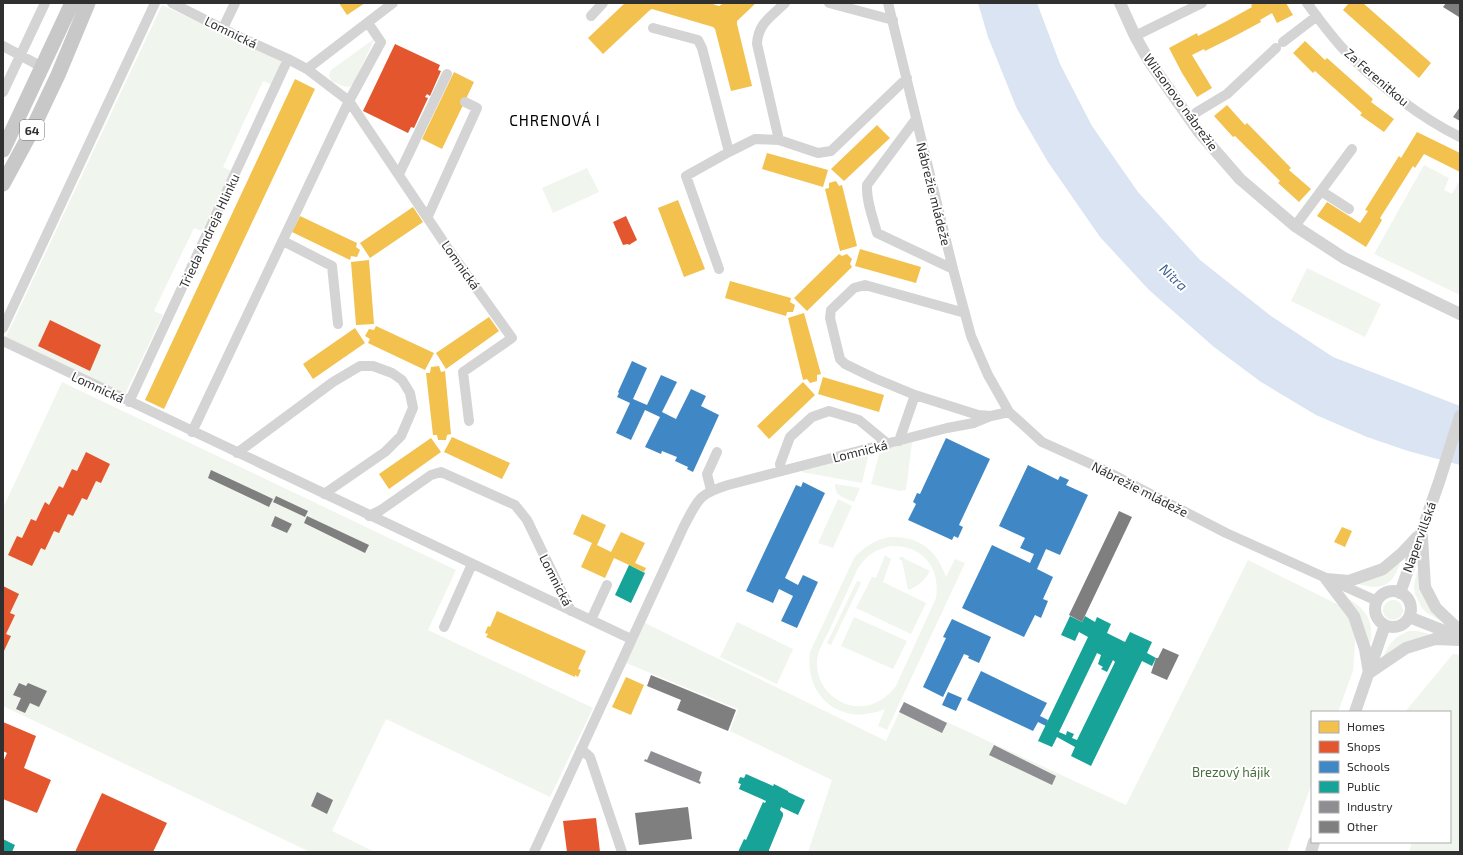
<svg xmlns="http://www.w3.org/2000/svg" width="1463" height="855" font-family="'Exo 2',sans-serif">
<rect width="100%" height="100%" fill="#fff"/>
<path fill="#f0f5ed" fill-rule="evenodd" d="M162,5L281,61L272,85L263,81L223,167L231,171L202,231L194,228L154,311L163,315L125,394L6,337Z
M374,39V40L354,83L349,87L343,86L331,81L329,75L331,70Z
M1424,165L1449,178L1444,190L1452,194L1458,183L1460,184V293L1458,294L1374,254Z
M587,168L599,192L553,213L542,188Z
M1307,268L1381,304L1365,337L1291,301Z
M62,382L456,570L428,630L593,708L550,797L386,719L332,831L375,852H310L3,706V508Z
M912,442L906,490L900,491L871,484L880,451Z
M866,453L868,454V457L862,483L802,472L801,469Z
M835,484L860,488L854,502C843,497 835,497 835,484Z
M838,499L852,506L833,548L818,543Z
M890,537C919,536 937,550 946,577L955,559L965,563L887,730L878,726L885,709C842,727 804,698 810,652L854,558C865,546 875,540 890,537ZM891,546C922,545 941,567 936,598L896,686C886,699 872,708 854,706C832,703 815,682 817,660C818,649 825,639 830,629C839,609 849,588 858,568C867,555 876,549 891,546Z
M885,555L891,559L883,582L926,603L911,634L856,608L872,577L876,578Z
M900,557H903L905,559L930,571C924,581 919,586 908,590L902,561L899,559Z
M1248,560L1355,613L1347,598C1367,609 1376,624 1369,647L1357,616L1353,671L1338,712H1312V783L1287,852H808L832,780L730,731L738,709L626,663L645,623L886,741L904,702L1126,805Z
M1398,563L1400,564C1398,568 1396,574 1393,578C1383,591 1368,587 1355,583Z
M1417,571H1419L1446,624L1427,613L1422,608L1415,594L1414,586Z
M857,581L861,582V583L831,645L827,643Z
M1383 610a10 10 0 1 1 20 0a10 10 0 1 1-20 0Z
M854,617L907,641L893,669L841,646Z
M737,622L793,649L777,684L720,657Z
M1409,631H1418L1433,635L1380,663C1388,647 1392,637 1409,631Z
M1453,654L1460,655V852H1409L1412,842H1450V712H1405Z"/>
<path fill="#dbe4f2" d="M978,3H1037L1060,64L1092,126L1138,192L1200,260L1271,316L1333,357L1460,406V465L1408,451L1367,437L1316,415L1261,382L1214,347L1149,290L1100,237L1048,162L1017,109L988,37Z"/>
<path fill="#f2c14e" d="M339,3H365L347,15Z
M625,3H710L719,6L724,3H756L737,21V24L752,86L731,91L715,29L713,27L652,9L650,10L603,54L588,38Z
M1254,3H1286L1293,15L1277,23L1272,13L1260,20L1261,22L1233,37L1205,51L1204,49L1192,55L1212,88L1197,97L1182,73L1169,48L1197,33L1198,36L1225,22L1252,7L1251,5Z
M1349,3H1363L1431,63L1419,78L1343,10Z
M1305,41L1325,60L1327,58L1373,99L1371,102L1394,119L1384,132L1360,115L1362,113L1315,71L1313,73L1293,53Z
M454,72L474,82L442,149L422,139Z
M295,79L315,89L164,409L145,400Z
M1227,105L1245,125L1247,123L1291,168L1289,170L1311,189L1299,202L1278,183L1280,181L1235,136L1233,137L1214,116Z
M877,125L890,138L844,181L831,169Z
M1417,132L1460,153V172L1424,154L1415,168L1413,166L1380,218L1382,220L1366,247L1317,216L1327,202L1360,223L1368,211L1365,210L1399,156L1401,158Z
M767,153L828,170L823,187L762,169Z
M836,181L839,186L842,185L857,246L840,251L825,189L829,188V183Z
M678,200L705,269L684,277L658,208Z
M413,207L423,222L370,258L360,243Z
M300,216L357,243L356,247L360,250L357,257L351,256L350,260L292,232Z
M860,249L921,267L916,283L855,266Z
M839,254L842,256L847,254L852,259L850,264L852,267L807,311L794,298Z
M369,260L374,324L356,325L351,262Z
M730,281L791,298L790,302L795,305L793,312H787L786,316L725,298Z
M804,313L821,374L817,375V381L810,383L807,379L803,380L788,318Z
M489,317L499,331L446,369L436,353Z
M376,326L434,353L425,370L368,343L370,339L365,336L369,329L374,330Z
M355,328L365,343L313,379L303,364Z
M439,366L441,372L445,371L451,434L447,435L446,440H438L437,435H433L426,373H430L431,367Z
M823,377L884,395L879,412L818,394Z
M803,382L815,395L769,439L757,426Z
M452,437L510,463L502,479L444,452Z
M431,438L441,452L389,489L379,474Z
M582,514L606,525L597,545L611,552L621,532L645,543L635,563L646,568L644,572L614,558L605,578L581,567L592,543L573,534Z
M1342,527L1352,531L1345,547L1334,542Z
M497,611L586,651L578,669L581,670L578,677L575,675V677L486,637L488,634L485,633L488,626L490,627Z
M626,677L644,685L631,715L612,707Z"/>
<path fill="#e4572e" d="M395,44L440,65L438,70L441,71L430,96L427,94L425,97L428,98L414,128L411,127L408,133L363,111Z
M626,216L637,240L629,245L628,244L623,245L613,222Z
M50,320L101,345L90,371L38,346Z
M86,452L110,464L101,483L96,481L87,500L82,498L73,516L68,514L59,533L54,531L45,550L41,548L32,566L8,555L17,536L22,538L31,519L36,521L45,502L49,505L59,486L63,488L72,469L77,471Z
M3,586L19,594L10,613L15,615L6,634L11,636L3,653Z
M3,722L36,736L24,768L51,780L37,813L3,799V762L7,753L3,751Z
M102,793L167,823L153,852H75Z
M596,818L600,852H567L563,821Z"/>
<path fill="#3f88c5" d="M632,361L647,368L633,399L647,405L661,375L677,382L662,412L676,419L691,389L706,396L701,406L719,415L693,472L687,469L688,467L675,461L677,457L662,451L661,454L645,447L660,417L645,410L631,440L616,433L630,403L617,397L619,393L618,392Z
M946,438L990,459L959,525L963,527L958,538L954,536L952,540L908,520L916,504L913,502L917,493L920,494Z
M1028,465L1058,480L1060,476L1069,480L1066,485L1088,495L1060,555L1046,549L1037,569L1053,577L1043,599L1048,601L1041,618L1035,615L1024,637L962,608L992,545L1030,563L1034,554L1020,548L1025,538L999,526Z
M803,482L825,493L785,578L798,585L803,575L818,582L797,628L781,621L793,596L779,589L773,603L746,591L796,485L801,487Z
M952,619L991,637L979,663L968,658L969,656L964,654L943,697L923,687L946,638L943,637Z
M981,671L1047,703L1040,716L1048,720L1046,726L1038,722L1033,731L967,700Z
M948,692L962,698L956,711L942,705Z"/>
<path fill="#17a398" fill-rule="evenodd" d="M629,565L645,573L631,603L615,595Z
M1070,616L1082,622L1085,616L1095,622L1097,617L1111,624L1107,633L1125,642L1130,632L1152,642L1147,653L1156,658L1152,666L1142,661L1091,766L1071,756L1075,747L1057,737L1052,747L1038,741L1088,637L1079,632L1075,641L1061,635ZM1097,653L1101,655L1098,664L1103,667L1101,669L1107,672L1113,660L1115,662L1077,740L1072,738L1074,734L1067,731L1066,735L1059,732Z
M746,774L773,786L774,784L788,791V792L805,800L798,815L781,807L780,810L783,813V816L769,850V852H738L744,839L746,840L763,802L765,803L766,801L739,789L741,784L738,783L740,777L744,778Z
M3,839L15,845L12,852H3Z"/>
<path fill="#8d8d92" d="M1460,107V121L1453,117Z
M904,702L947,723L942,733L899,712Z
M994,745L1056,776L1052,785L989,755Z
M651,751L702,772L699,781L701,782L700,784L644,761L645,759L647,760Z"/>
<path fill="#7f7f7f" d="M1446,3H1460V15L1459,17L1443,7Z
M211,470L273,499L269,507L208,478Z
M276,496L308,511L305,517L273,502Z
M1119,511L1132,517L1082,622L1069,615Z
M275,516L292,524L287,533L271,526Z
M307,516L369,545L365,553L304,523Z
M1163,648L1179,655L1167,680L1151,673L1156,658H1158Z
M651,675L736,710L728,731L677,710L681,700L647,686Z
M19,683L26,686L28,683L47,691L39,707L30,703L25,713L16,709L21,698L13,695Z
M317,792L333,800L327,814L311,806Z
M688,807L692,839L639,845L635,813Z"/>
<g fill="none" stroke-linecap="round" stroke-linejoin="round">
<path stroke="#d4d4d4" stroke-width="10" d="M172,3L233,34L288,59L307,69L349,101L449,250L512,338L463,372L469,421
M785,3C771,17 758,23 757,44L779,140L818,153L831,151L907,78
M829,3L893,20
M888,3L953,269L971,336L988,375L1009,412L1042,442L1102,469L1226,533L1377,601
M1307,3C1320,21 1334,40 1349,55C1380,86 1421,118 1460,137
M591,16L603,3
M223,28L235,3
M653,28L698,40L702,48L729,152
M1135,36L1202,3
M1283,42L1317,16
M3,46L42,67
M307,69L393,3
M3,92L45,3
M916,119L867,185C866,201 873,218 877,233L953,269
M1190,119L1197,112L1227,94L1276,48
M399,174L447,74
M1321,191L1352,149
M428,216L477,108L465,102
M1295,226L1321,191L1349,209
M283,241L332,266L338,324
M719,269L686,176L729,152L755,139L779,140
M965,313L865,285L854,288L831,310L830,318L840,359L845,364L874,378L915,395L978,415L991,416
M3,328L155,3
M3,341L631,639
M129,402L288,59
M192,432L335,130L349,101L381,42L368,23
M899,441L915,395
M237,453L333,382L360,366H373L392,373L402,380L410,393L413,408L401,436L385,452L324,494
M781,470L780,464L790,437L812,417L829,411L859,420L888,444
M711,490L707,474L717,452
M369,516L381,510L431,475L441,472L515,505L527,520L571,611
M591,620L607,585
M444,627L472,564
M581,749L590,757L622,852
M534,852L684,526C698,500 698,494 728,485L947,428L974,423L991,416L1009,412"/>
<path stroke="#d4d4d4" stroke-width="12" d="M1120,3L1135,36L1149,61L1199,132L1240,179L1295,226L1344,258L1460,314
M1422,537L1425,587L1436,608L1460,631
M1326,579L1349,581L1383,569L1402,553L1417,537
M1326,579L1354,616L1365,649L1369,673
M1375 609a18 18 0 1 1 36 0a18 18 0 1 1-36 0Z
M1400,593L1439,482L1460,416
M1409,617L1460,637
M1369,673L1406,648L1435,639L1460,640
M1355,712L1385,625
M1311,852L1314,842"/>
<path stroke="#c8c8c8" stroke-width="15" d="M3,150L72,3
M3,184L29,136L58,75L88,3"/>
</g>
<g text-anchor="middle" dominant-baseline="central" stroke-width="4" stroke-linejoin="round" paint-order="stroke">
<rect fill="#fff" stroke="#6e6e6e" stroke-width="1" x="20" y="120" width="24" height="20" rx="3"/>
<g font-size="12" font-weight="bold" fill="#303030">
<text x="32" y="130">64</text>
</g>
<g font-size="13" fill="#303030" stroke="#fff">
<text transform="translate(231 32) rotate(26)">Lomnická</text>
<text transform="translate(1377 77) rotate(41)">Za Ferenitkou</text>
<text transform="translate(1181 102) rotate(54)">Wilsonovo nábrežie</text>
<text transform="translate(934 194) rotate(76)">Nábrežie mládeže</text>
<text transform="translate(209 231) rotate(-65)">Trieda Andreja Hlinku</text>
<text transform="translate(461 265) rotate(55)">Lomnická</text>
<text transform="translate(98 387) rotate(25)">Lomnická</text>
<text transform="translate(860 451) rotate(-14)">Lomnická</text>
<text transform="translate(1140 489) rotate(27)">Nábrežie mládeže</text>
<text transform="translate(1419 537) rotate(-70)">Napervillská</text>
<text transform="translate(556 580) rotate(63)">Lomnická</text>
</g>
<g font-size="13" fill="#496d3d" stroke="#fff">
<text x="1231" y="772">Brezový hájik</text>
</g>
<g font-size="14" font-style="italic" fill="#3e6093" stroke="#fff">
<text transform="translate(1174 277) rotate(43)">Nitra</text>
</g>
<g font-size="15" letter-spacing="1" fill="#000" stroke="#fff">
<text x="555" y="120">CHRENOVÁ I</text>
</g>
</g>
<rect width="1463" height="855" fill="none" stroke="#303030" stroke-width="8"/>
<rect x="1311" y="711" width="140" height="132" fill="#ffffff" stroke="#acacac"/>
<rect x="1319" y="721" width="20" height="12" fill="#f2c14e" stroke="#acacac"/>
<text x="1347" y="731" font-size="12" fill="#303030">Homes</text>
<rect x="1319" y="741" width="20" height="12" fill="#e4572e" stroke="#acacac"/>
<text x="1347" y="751" font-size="12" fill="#303030">Shops</text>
<rect x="1319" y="761" width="20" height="12" fill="#3f88c5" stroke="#acacac"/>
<text x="1347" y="771" font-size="12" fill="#303030">Schools</text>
<rect x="1319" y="781" width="20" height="12" fill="#17a398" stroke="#acacac"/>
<text x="1347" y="791" font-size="12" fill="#303030">Public</text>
<rect x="1319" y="801" width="20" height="12" fill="#8d8d92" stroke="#acacac"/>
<text x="1347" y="811" font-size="12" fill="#303030">Industry</text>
<rect x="1319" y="821" width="20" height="12" fill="#7f7f7f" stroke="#acacac"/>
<text x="1347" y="831" font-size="12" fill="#303030">Other</text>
</svg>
